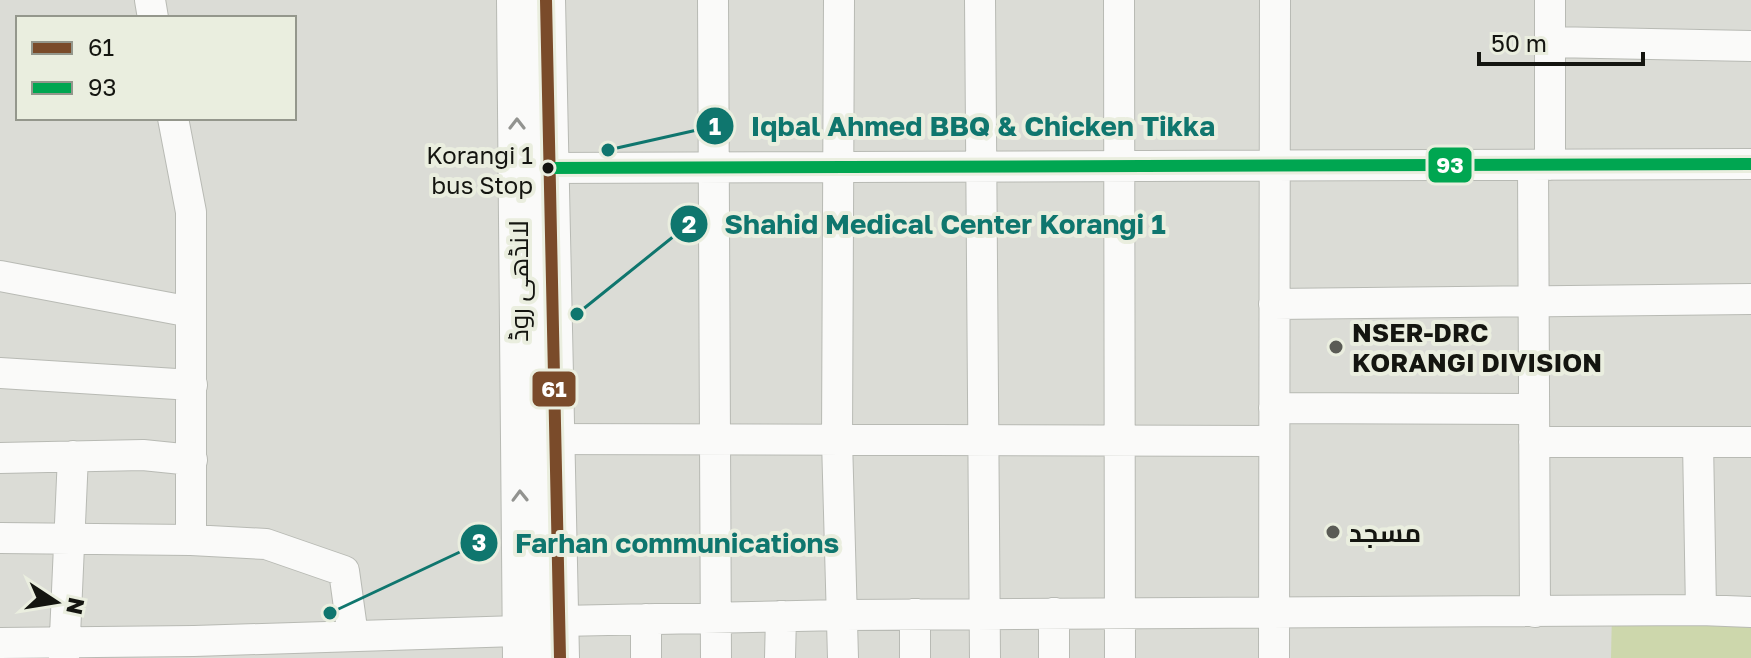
<svg xmlns="http://www.w3.org/2000/svg" width="1751" height="658" font-family="'Golos Text',Cairo,sans-serif">
<rect width="100%" height="100%" fill="#dbdcd6"/>
<path fill="#cdd7ac" d="M1612,611L1751,613V658H1611Z"/>
<g fill="none" stroke-linecap="round" stroke-linejoin="round">
<defs>
<path id="minor" d="M150,0L153,18
M713,0L716,658
M839,0L837,440L843,658
M980,0L985,658
M1119,0L1120,658
M1550,42L1751,46
M173,118L191,212V540
M1533,165L1535,612
M1550,165V0
M548,168L1751,164
M0,276L191,312
M1274,304L1751,299
M0,373L192,385
M1274,408L1534,409
M533,439L1274,441
M1534,442H1751
M1698,442L1701,610
M0,458L143,455L192,460
M0,538L191,540L266,544L344,571L353,636
M915,614V658
M560,621L843,615L1701,610L1751,612
M0,643L194,641L522,631
M64,658L73,456
M646,658V619
M780,658L781,616
M1054,658V613
M1274,658L1275,0"/>
<path id="major" d="M516,0L522,658
M546,0L560,658"/>
</defs>
<use href="#minor" stroke="#b8bab4" stroke-width="32"/>
<use href="#major" stroke="#b8bab4" stroke-width="40"/>
<use href="#minor" stroke="#fafaf9" stroke-width="30"/>
<use href="#major" stroke="#fafaf9" stroke-width="38"/>
<defs>
<path id="bus-1" d="M546,0L560,658"/>
<path id="bus-2" d="M548,168L1751,164"/>
</defs>
<use href="#bus-1" stroke="#eaeedf" stroke-width="18"/>
<use href="#bus-2" stroke="#eaeedf" stroke-width="18"/>
<use href="#bus-1" stroke="#7a4b2a" stroke-width="12"/>
<use href="#bus-2" stroke="#00a651" stroke-width="12"/>
</g>
<defs><path id="oneway-chevron" d="M-2-3.5L2.5 0L-2 3.5" fill="none" stroke-width="1.6" stroke-linecap="round" stroke-linejoin="round" transform="scale(2)"/></defs>
<g stroke="#929390">
<use href="#oneway-chevron" transform="translate(517 124) rotate(-90)"/>
<use href="#oneway-chevron" transform="translate(520 496) rotate(-91)"/>
</g>
<circle fill="#141510" stroke="#eaeedf" stroke-width="3" cx="548" cy="168" r="7"/>
<g fill="#5a5b55" stroke="#eaeedf" stroke-width="3">
<circle cx="1336" cy="347" r="8"/>
<circle cx="1333" cy="532" r="8"/>
</g>
<g text-anchor="middle" dominant-baseline="central" stroke-width="8" stroke-linejoin="round" paint-order="stroke">
<g font-size="24" fill="#141510" stroke="#eaeedf" text-anchor="end">
<text x="533" y="154">Korangi 1<tspan x="533" dy="30">bus Stop</tspan></text>
</g>
<g font-size="26" fill="#141510" stroke="#eaeedf">
<text transform="translate(518 281) rotate(-90)">لانڈھی روڈ</text>
</g>
<g font-size="26" font-weight="bold" fill="#141510" stroke="#eaeedf" text-anchor="start">
<text x="1352" y="332">NSER-DRC<tspan x="1352" dy="30">KORANGI DIVISION</tspan></text>
<text x="1349" y="532">مسجد</text>
</g>
</g>
<path fill="none" stroke="#0f766e" stroke-width="3" d="M608 150L715 126M577 314L689 224M330 613L479 543"/>
<g fill="#0f766e" stroke="#eaeedf" stroke-width="3">
<circle cx="608" cy="150" r="8"/>
<circle cx="577" cy="314" r="8"/>
<circle cx="330" cy="613" r="8"/>
<circle cx="715" cy="126" r="20"/>
<circle cx="689" cy="224" r="20"/>
<circle cx="479" cy="543" r="20"/>
</g>
<g font-size="24" text-anchor="middle" font-weight="bold" fill="#fff">
<text x="715" y="135">1</text>
<text x="689" y="233">2</text>
<text x="479" y="551">3</text>
</g>
<g font-size="28" text-anchor="middle" font-weight="bold" fill="#0f766e" stroke="#eaeedf" stroke-width="8" stroke-linejoin="round" paint-order="stroke">
<text x="983" y="136">Iqbal Ahmed BBQ &amp; Chicken Tikka</text>
<text x="945" y="234">Shahid Medical Center Korangi 1</text>
<text x="677" y="553">Farhan communications</text>
</g>
<g stroke="#eaeedf" stroke-width="3">
<rect x="1427" y="146" width="46" height="38" rx="8" fill="#00a651"/>
<rect x="531" y="370" width="46" height="38" rx="8" fill="#7a4b2a"/>
</g>
<g font-size="22" text-anchor="middle" font-weight="bold" fill="#fff">
<text x="1450" y="173">93</text>
<text x="554" y="397">61</text>
</g>
<rect x="16" y="16" width="280" height="104" fill="#eaeedf" stroke="#94978c" stroke-width="2"/>
<rect x="32" y="42" width="40" height="12" fill="#7a4b2a" stroke="#94978c" stroke-width="2"/>
<text x="88" y="56" font-size="24" fill="#141510">61</text>
<rect x="32" y="82" width="40" height="12" fill="#00a651" stroke="#94978c" stroke-width="2"/>
<text x="88" y="96" font-size="24" fill="#141510">93</text>
<g transform="translate(56 602) rotate(102)" stroke="#eaeedf" stroke-width="6" paint-order="stroke">
<path d="M0-6L14 30L0 20L-14 30Z" fill="#141510"/>
<text y="-12" font-size="22" font-weight="bold" text-anchor="middle" fill="#141510">N</text>
</g>
<path d="M1479 52v12h164v-12" fill="none" stroke="#141510" stroke-width="4"/>
<text x="1491" y="52" font-size="24" fill="#141510" stroke="#eaeedf" stroke-width="6" paint-order="stroke">50 m</text>
</svg>
